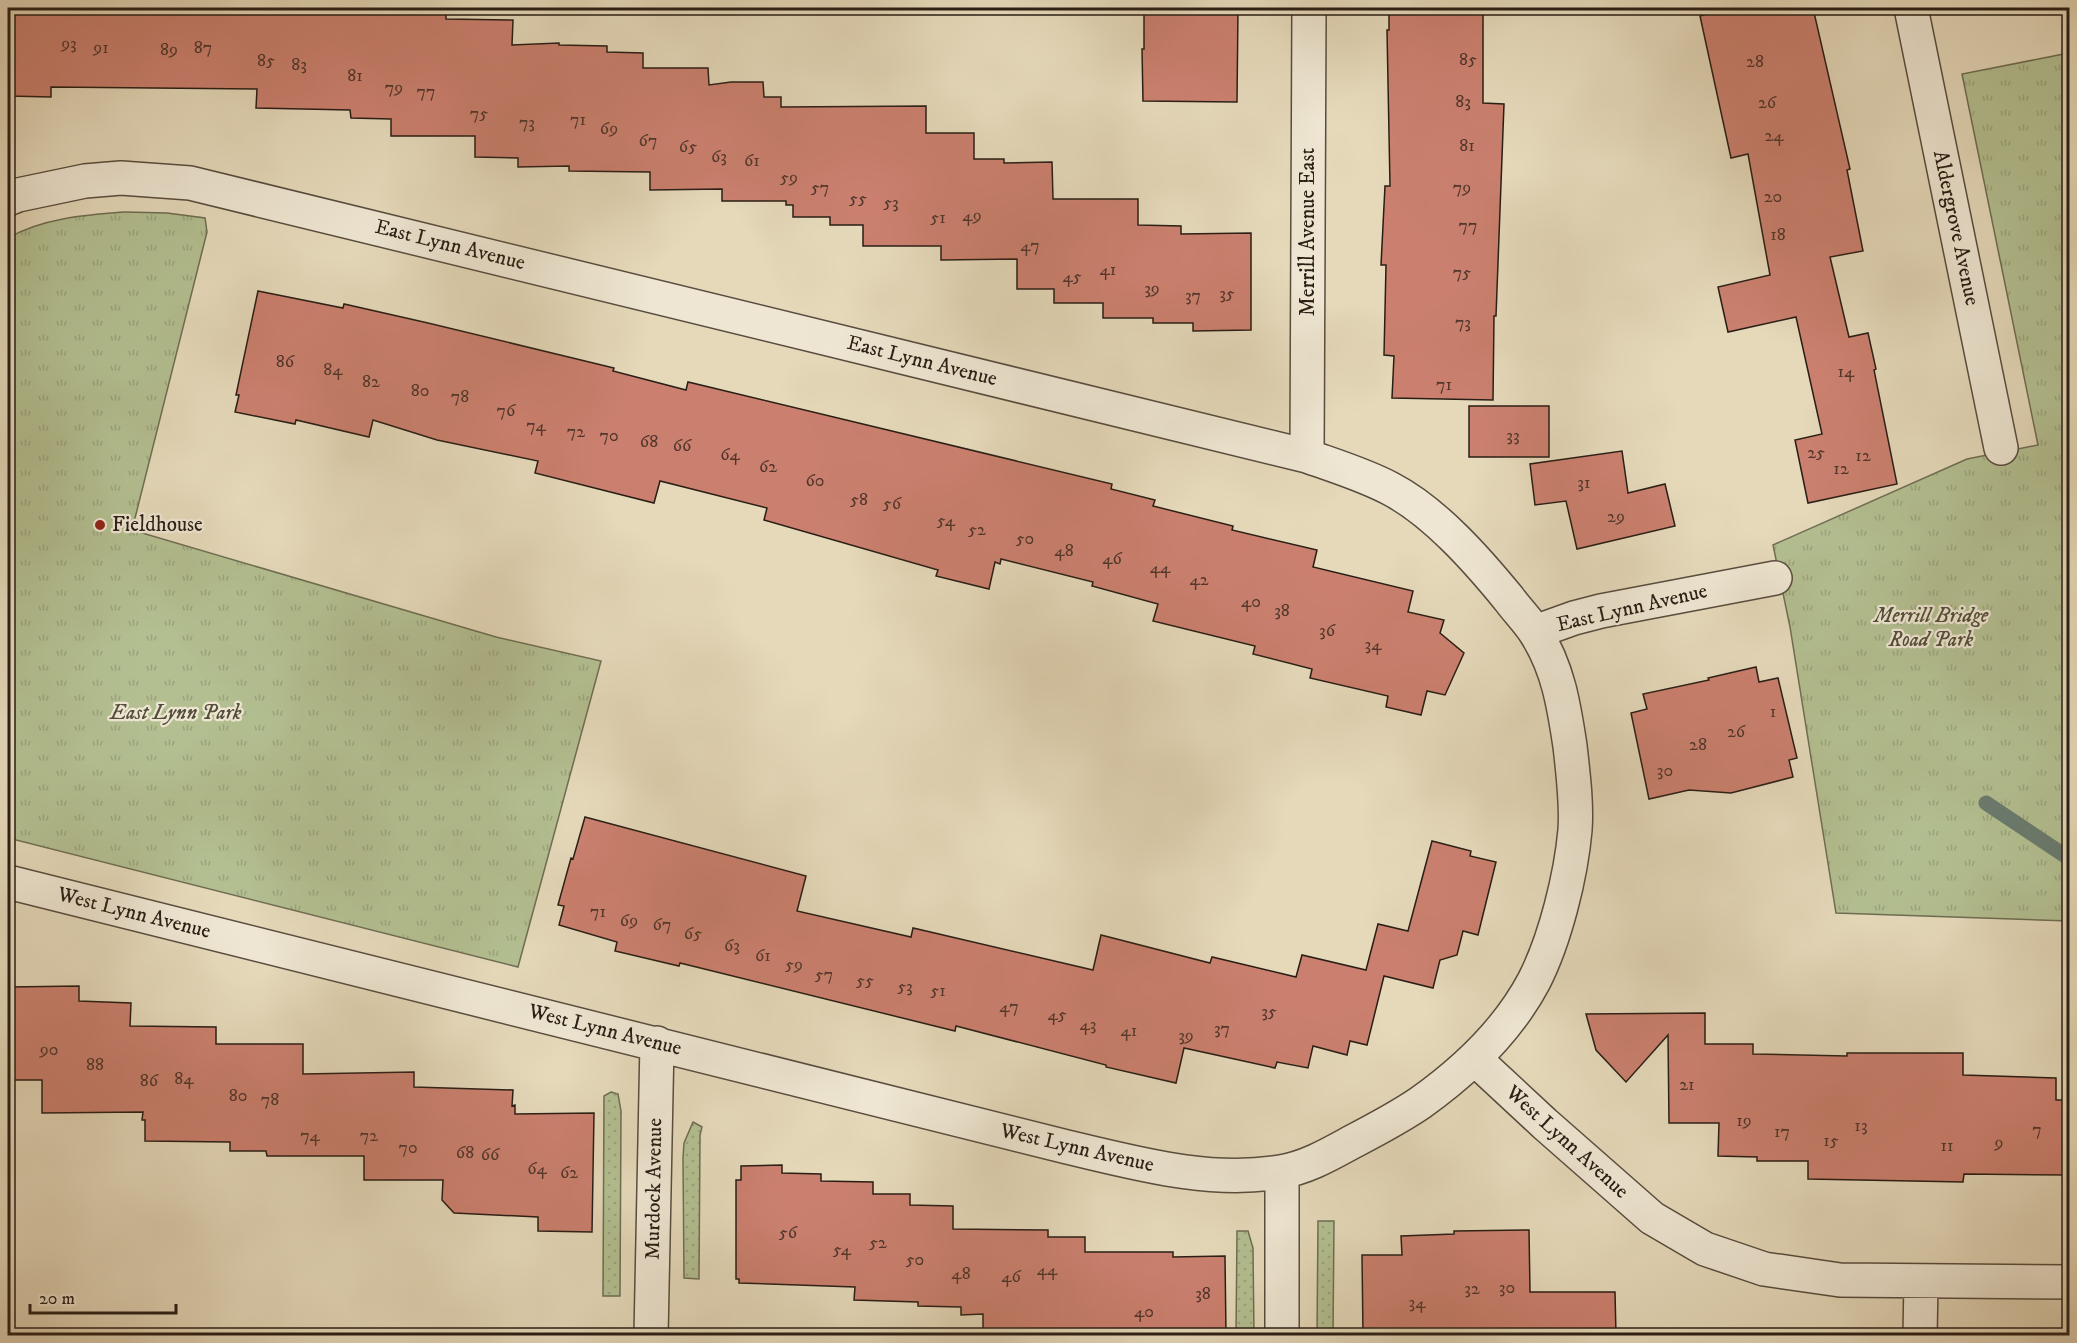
<svg xmlns="http://www.w3.org/2000/svg" width="2077" height="1343" font-family="'IM FELL DW Pica',serif">
<defs>
<pattern id="grass-dots" width="8" height="8" patternUnits="userSpaceOnUse" patternTransform="scale(1.5)"><rect width="8" height="8" fill="#b3bf91"/><path d="M2 2h.1M6 6h.1" fill="none" stroke="#9aa47c" stroke-width="1.8" stroke-linecap="round"/></pattern>
<pattern id="park-tufts" width="24" height="20" patternUnits="userSpaceOnUse" patternTransform="scale(1.5)"><rect width="24" height="20" fill="#b3bf91"/><path d="M3 7l-1-3M5 7V3M7 7l1-3M15 17l-1-3M17 17v-4M19 17l1-3" fill="none" stroke="#9aa47c"/></pattern>
</defs>
<rect width="100%" height="100%" fill="#e5d9ba"/>
<filter id="stains"><feTurbulence type="fractalNoise" baseFrequency=".00333" numOctaves="4"/><feColorMatrix values="0 0 0 0 .2 0 0 0 0 .09 0 0 0 0 .02 0 0 0 .5 -.17"/></filter>
<radialGradient id="worn" r=".72"><stop offset=".6" stop-color="#630" stop-opacity="0"/><stop offset="1" stop-color="#630" stop-opacity=".3"/></radialGradient>
<path fill="url(#grass-dots)" stroke="#6e6e53" stroke-width="1.5" d="M611,1092L618,1094L621,1111L620,1296H603L604,1096Z
M693,1122L702,1127L700,1135L699,1279L684,1278L683,1158L684,1143Z
M1318,1221H1334L1333,1335H1317Z
M1237,1231H1248L1253,1248L1254,1335H1236Z"/>
<path fill="url(#park-tufts)" stroke="#6e6e53" stroke-width="1.5" d="M2069,53V921L1836,913L1790,627L1773,545L1967,459L2038,445L1962,74Z
M125,212L167,213L205,218L207,232L132,530L496,637L601,661L518,967L8,838V238C43,218 85,215 125,212Z"/>
<g fill="none" stroke-linecap="round" stroke-linejoin="round">
<path stroke="#6a7c70" stroke-width="15" d="M1986,803L2070,859"/>
</g>
<path fill="#cb806f" stroke="#291e15" stroke-width="1.5" d="M8,8H337L336,13H446V19L513,20L512,45L559,43V45L607,46V52L643,53V68H708L709,85L731,82H763L764,97H781V107L926,106V133H974V159H1004V163L1052,162L1053,199H1138V225L1181,226V234L1251,233V330L1193,331V323H1153V318H1103V303H1054V289H1017V259L941,260V246H863V225H830V217H793V205H786V201H722V189L650,190V172L569,171V166L518,167V158L475,157V136H391V119L351,118L350,110L256,108L257,89L51,87V97L8,96Z
M1144,8H1238L1237,102L1143,101L1142,49H1144Z
M1389,8H1483V103L1504,104L1496,316H1494L1493,400L1392,398L1394,356L1384,355L1386,265H1381L1385,186H1390L1387,30H1389Z
M1705,8H1813L1850,169L1847,170L1863,251L1830,257L1849,337L1868,333L1876,369L1874,370L1897,484L1808,503L1795,440L1822,434L1796,317L1728,332L1718,287L1770,275L1748,154L1731,158L1700,16L1707,14Z
M258,291L343,308L344,304L428,323L614,368L613,371L686,390L688,382L1112,484L1111,489L1155,500L1153,506L1233,526L1232,530L1317,550L1313,567L1413,591L1408,612L1444,620L1440,633L1464,653L1445,695L1427,691L1421,715L1386,707L1388,696L1310,678L1312,669L1253,654L1255,646L1153,621L1158,604L1092,586L1093,582L1001,559L1000,564L995,562L989,589L936,576L938,570L764,520L767,508L660,481L654,503L535,473L538,461L437,440L373,420L369,437L296,420L295,424L235,412L239,395H236Z
M1469,406H1549V457H1469Z
M1622,451L1628,493L1665,484L1675,526L1577,549L1566,501L1535,505L1530,464Z
M1756,667L1759,682L1778,678L1797,758L1789,760L1793,777L1731,793L1689,790L1649,799L1631,713L1647,709L1643,694L1709,680L1708,678Z
M585,817L806,876L797,911L911,937L913,928L1093,970L1101,935L1210,963L1212,957L1296,977L1302,955L1366,970L1378,924L1408,931L1432,841L1471,851L1470,856L1496,862L1478,935L1463,931L1457,955L1440,960L1433,988L1384,976L1367,1045L1350,1041L1347,1055L1313,1046L1308,1068L1277,1062L1275,1068L1184,1048L1176,1083L1106,1067V1065L956,1026L955,1031L680,963L679,966L615,951L617,942L559,925L564,906L558,905L571,858L573,859Z
M79,986V1001L131,1003L130,1026L216,1027V1044H303V1074L414,1072V1087L513,1090L512,1106L515,1105V1114L594,1113L592,1232L538,1231V1217L454,1213L442,1200L443,1180H364V1156H267L266,1151H230V1142L145,1141V1120H142L143,1112L42,1113V1080H8V987Z
M1705,1013V1044H1753V1054L1847,1056V1053H1963V1075L2056,1078V1100H2067V1175L1964,1174L1963,1182L1808,1179V1161H1757V1157L1718,1156L1719,1123H1669L1668,1035L1626,1082L1596,1050L1586,1014Z
M782,1165V1173L821,1174V1181L873,1182V1194H910V1205L953,1206V1229L1048,1230V1237H1085V1252H1173V1257L1225,1256L1226,1335H1014V1331L983,1330V1314L961,1315V1307L918,1306V1302L854,1300L855,1287L739,1283V1279H736V1180H741V1166Z
M1529,1230L1530,1292H1615L1616,1335H1363L1362,1255H1402L1401,1236L1454,1234V1231Z"/>
<g fill="none" stroke-linecap="round" stroke-linejoin="round">
<defs>
<path id="minor" d="M1911,8L2001,448
M8,199L18,195L85,181L121,178L190,183L1307,456C1335,466 1365,475 1391,489C1435,512 1478,561 1509,599C1517,610 1528,621 1535,632C1558,667 1564,706 1570,746C1573,773 1577,803 1575,830C1571,876 1555,940 1534,981C1508,1030 1465,1071 1420,1103C1398,1118 1375,1130 1352,1142C1330,1154 1306,1168 1280,1172C1209,1184 1136,1163 1067,1147L8,882
M1307,456L1309,8
M1535,632L1574,618L1601,611L1775,578
M1475,1059L1545,1124L1652,1218L1705,1249L1764,1269L1840,1280L2070,1282
M651,1336L657,1043
M1282,1336V1172
M1920,1336L1921,1282"/>
</defs>
<use href="#minor" stroke="#584d3e" stroke-width="36"/>
<use href="#minor" stroke="#eee6d2" stroke-width="33"/>
</g>
<circle fill="#8f2418" stroke="#eee6d2" stroke-width="2" cx="100" cy="525" r="6"/>
<g text-anchor="middle" dominant-baseline="central" stroke-width="4.5" stroke-linejoin="round" paint-order="stroke">
<g font-size="18" fill="#52362c">
<text x="69" y="44">93</text>
<text x="101" y="48">91</text>
<text x="203" y="48">87</text>
<text x="169" y="50">89</text>
<text x="1468" y="60">85</text>
<text x="266" y="61">85</text>
<text x="1755" y="62">28</text>
<text x="299" y="65">83</text>
<text x="355" y="76">81</text>
<text x="394" y="88">79</text>
<text x="426" y="92">77</text>
<text x="1463" y="102">83</text>
<text x="1767" y="103">26</text>
<text x="479" y="114">75</text>
<text x="578" y="120">71</text>
<text x="527" y="123">73</text>
<text x="609" y="129">69</text>
<text x="1774" y="136">24</text>
<text x="648" y="141">67</text>
<text x="1467" y="146">81</text>
<text x="688" y="147">65</text>
<text x="719" y="157">63</text>
<text x="752" y="161">61</text>
<text x="789" y="178">59</text>
<text x="820" y="188">57</text>
<text x="1462" y="188">79</text>
<text x="1773" y="197">20</text>
<text x="858" y="199">55</text>
<text x="891" y="203">53</text>
<text x="972" y="216">49</text>
<text x="938" y="218">51</text>
<text x="1468" y="226">77</text>
<text x="1778" y="235">18</text>
<text x="1030" y="246">47</text>
<text x="1108" y="270">41</text>
<text x="1462" y="273">75</text>
<text x="1072" y="277">45</text>
<text x="1152" y="289">39</text>
<text x="1227" y="294">35</text>
<text x="1193" y="296">37</text>
<text x="1463" y="323">73</text>
<text x="285" y="362">86</text>
<text x="333" y="370">84</text>
<text x="1846" y="372">14</text>
<text x="371" y="382">82</text>
<text x="1444" y="385">71</text>
<text x="420" y="391">80</text>
<text x="460" y="397">78</text>
<text x="506" y="411">76</text>
<text x="536" y="426">74</text>
<text x="576" y="432">72</text>
<text x="609" y="436">70</text>
<text x="1513" y="436">33</text>
<text x="649" y="442">68</text>
<text x="682" y="446">66</text>
<text x="1816" y="453">25</text>
<text x="730" y="455">64</text>
<text x="1863" y="456">12</text>
<text x="768" y="467">62</text>
<text x="1841" y="469">12</text>
<text x="815" y="481">60</text>
<text x="1584" y="483">31</text>
<text x="859" y="500">58</text>
<text x="892" y="504">56</text>
<text x="1616" y="517">29</text>
<text x="946" y="521">54</text>
<text x="977" y="530">52</text>
<text x="1025" y="539">50</text>
<text x="1064" y="551">48</text>
<text x="1112" y="559">46</text>
<text x="1160" y="568">44</text>
<text x="1199" y="580">42</text>
<text x="1251" y="602">40</text>
<text x="1282" y="611">38</text>
<text x="1327" y="631">36</text>
<text x="1373" y="645">34</text>
<text x="1773" y="712">1</text>
<text x="1736" y="732">26</text>
<text x="1698" y="745">28</text>
<text x="1665" y="771">30</text>
<text x="598" y="912">71</text>
<text x="629" y="921">69</text>
<text x="662" y="925">67</text>
<text x="693" y="934">65</text>
<text x="732" y="946">63</text>
<text x="763" y="956">61</text>
<text x="794" y="965">59</text>
<text x="824" y="975">57</text>
<text x="865" y="981">55</text>
<text x="905" y="987">53</text>
<text x="938" y="991">51</text>
<text x="1009" y="1007">47</text>
<text x="1269" y="1012">35</text>
<text x="1057" y="1015">45</text>
<text x="1088" y="1025">43</text>
<text x="1222" y="1029">37</text>
<text x="1129" y="1031">41</text>
<text x="1186" y="1036">39</text>
<text x="49" y="1050">90</text>
<text x="95" y="1065">88</text>
<text x="184" y="1079">84</text>
<text x="149" y="1081">86</text>
<text x="1687" y="1085">21</text>
<text x="238" y="1096">80</text>
<text x="270" y="1100">78</text>
<text x="1744" y="1121">19</text>
<text x="1861" y="1126">13</text>
<text x="2037" y="1130">7</text>
<text x="1782" y="1132">17</text>
<text x="310" y="1136">74</text>
<text x="369" y="1136">72</text>
<text x="1831" y="1141">15</text>
<text x="1999" y="1143">9</text>
<text x="1947" y="1146">11</text>
<text x="408" y="1148">70</text>
<text x="465" y="1153">68</text>
<text x="490" y="1155">66</text>
<text x="537" y="1169">64</text>
<text x="569" y="1173">62</text>
<text x="788" y="1233">56</text>
<text x="878" y="1243">52</text>
<text x="842" y="1250">54</text>
<text x="915" y="1260">50</text>
<text x="1047" y="1270">44</text>
<text x="961" y="1274">48</text>
<text x="1011" y="1277">46</text>
<text x="1507" y="1288">30</text>
<text x="1472" y="1289">32</text>
<text x="1203" y="1294">38</text>
<text x="1417" y="1303">34</text>
<text x="1144" y="1312">40</text>
</g>
<g font-size="21" fill="#291e15" stroke="#eee6d2">
<text transform="translate(1956 228) rotate(78)">Aldergrove Avenue</text>
<text transform="translate(1308 232) rotate(-90)">Merrill Avenue East</text>
<text transform="translate(450 245) rotate(14)">East Lynn Avenue</text>
<text transform="translate(922 361) rotate(14)">East Lynn Avenue</text>
<text transform="translate(1632 608) rotate(-13)">East Lynn Avenue</text>
<text transform="translate(134 913) rotate(14)">West Lynn Avenue</text>
<text transform="translate(605 1030) rotate(14)">West Lynn Avenue</text>
<text transform="translate(1567 1142) rotate(42)">West Lynn Avenue</text>
<text transform="translate(1077 1148) rotate(13)">West Lynn Avenue</text>
<text transform="translate(654 1189) rotate(-89)">Murdock Avenue</text>
</g>
<g font-size="21" fill="#291e15" stroke="#eee6d2" text-anchor="start">
<text x="112" y="525">Fieldhouse</text>
</g>
<g font-size="21" font-style="italic" fill="#524e3a" stroke="#eee6d2">
<text x="1931" y="616">Merrill Bridge<tspan x="1931" dy="24">Road Park</tspan></text>
<text x="176" y="713">East Lynn Park</text>
</g>
</g>
<rect width="2077" height="1343" fill="none" stroke="#e5d9ba" stroke-width="30"/>
<rect x="9" y="9" width="2059" height="1325" fill="none" stroke="#291e15" stroke-width="3"/>
<rect x="15" y="15" width="2047" height="1313" fill="none" stroke="#291e15" stroke-width="1.5"/>
<path d="M30 1304v9h146v-9" fill="none" stroke="#291e15" stroke-width="3"/>
<text x="39" y="1304" font-size="18" fill="#291e15" stroke="#eee6d2" stroke-width="4.5" paint-order="stroke">20 m</text>
<rect width="100%" height="100%" filter="url(#stains)"/>
<rect width="100%" height="100%" fill="url(#worn)"/>
</svg>
